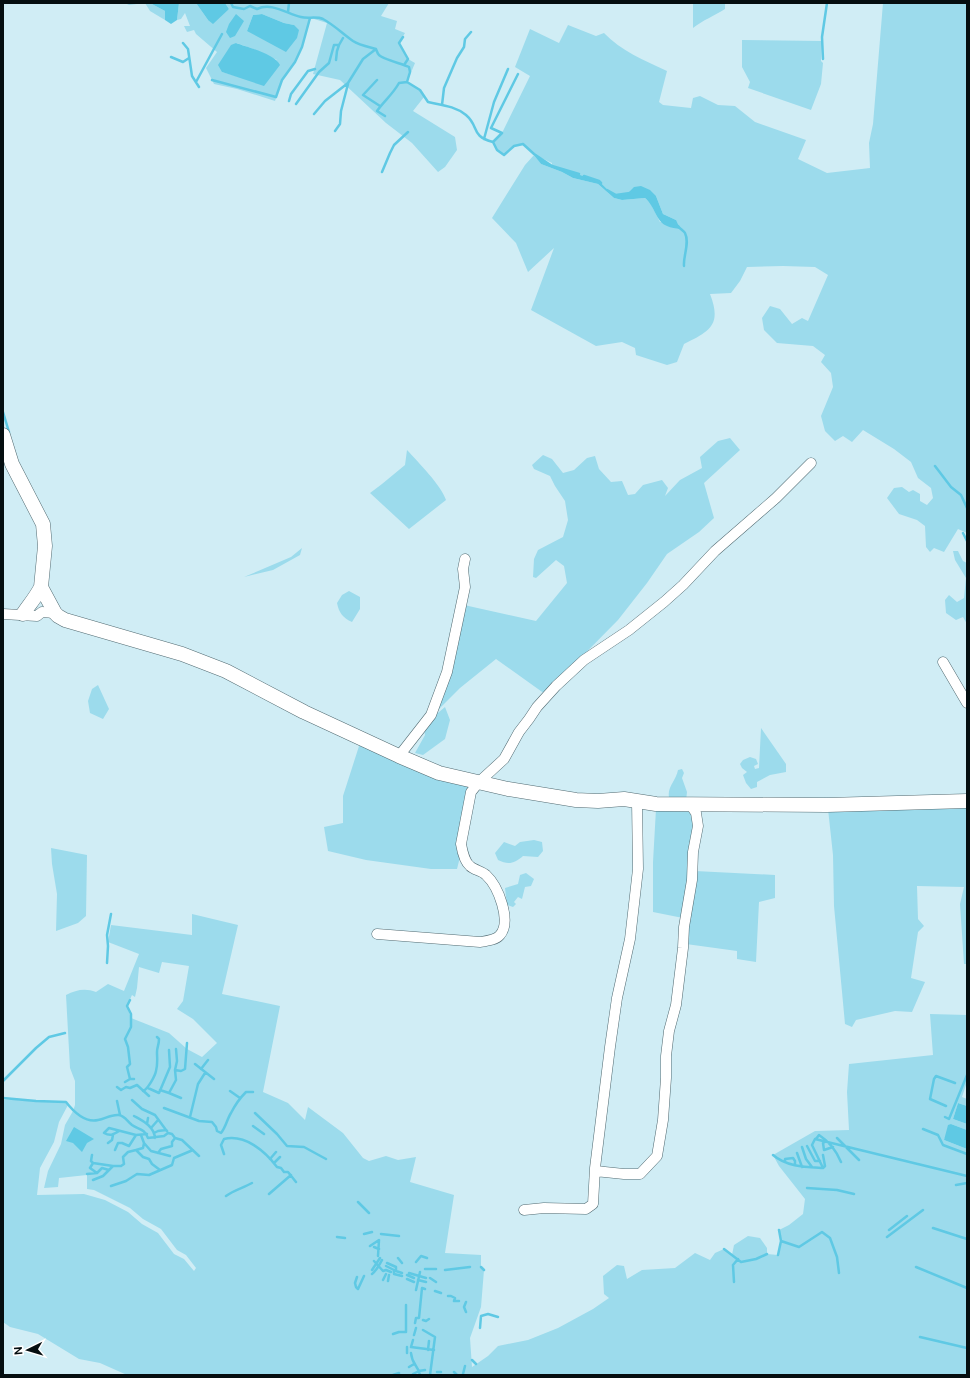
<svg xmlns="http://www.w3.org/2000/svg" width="970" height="1378" font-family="'Public Sans',sans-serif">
<rect width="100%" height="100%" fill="#d0edf5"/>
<path fill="#9cdbec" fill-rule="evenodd" d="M125,3H150L165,11V20L150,11L145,3L129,5Z
M179,3H196L208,20L229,9L225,3H389L381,16L397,21L395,29L405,33L399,43L408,59L415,63L407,82L420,90L424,97L413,111L455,137L457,150L445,167L438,172L412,143L386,123L340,80L313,74L327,23L311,18L302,47L295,62L282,80L275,101L237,89L214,84L206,68L217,52L196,34L194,30L187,32L184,26H190L185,13L181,19L177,20ZM262,14L284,23L294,25L247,31L253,15ZM236,43L251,48L277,60L239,77L222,72Z
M693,3H725V9C714,16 703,20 693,28Z
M883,3H967V533L958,529L944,552L934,548L930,552L926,547L925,526L917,520L899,514L887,498L894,488L902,487L909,492L913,490L920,494V501L927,505L933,498L931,488L918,478L911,462L894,449L863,430L852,442L843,436L835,441L825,431L821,416L833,387L831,373L821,362L825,355L813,346L777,343L764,330L762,318L770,306L780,309L792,324L802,318L808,321L828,275L815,267L783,266L747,267L740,281L731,293L710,294C722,325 710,331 684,344L677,362L667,365L636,355L635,348L622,342L596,346L531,310L554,248L528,272L516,243L492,218L525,165L534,155L523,144L514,146L504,155L497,150L493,142L502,133L530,76L515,67L530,29L559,43L568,25L596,36L604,33C621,51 644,60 667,71L659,102L663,105L691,108L693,98L700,96L718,105L735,106L755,122L806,140L798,159L827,173L870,168L869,143L873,124ZM535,155L552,163V166L599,181L607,189L616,195L628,193L656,196L663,214L676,220L660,222L650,202L645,198L622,200L614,198L598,184L573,178L562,172L541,164Z
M742,40L822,41L821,61L823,63L821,84L811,110L748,88L750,82L742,67Z
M730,438L740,450L704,483L714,518L699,532L667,554L647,583L618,620L545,694L496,659L460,688L435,713L464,605L536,621L567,583L564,566L556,560L536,578L533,577L534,559L538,550L563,537L568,520L565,501L555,486L550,476L534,469L532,465L543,455L552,459L563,473L574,470L587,458L595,456L599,469L611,482L622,481L628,495L635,494L643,485L662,480L668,488L665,496L680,480L702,468L700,457L718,441Z
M407,450C418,462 441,485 446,500L409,529L370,493L382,484L405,465Z
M302,548L300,555L273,570L244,577L291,557Z
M953,551H958L963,561L967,563V624L963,617L956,620L946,613L945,600L949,595L957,602L964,598L966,578L955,560Z
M349,591L360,597V609L352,622C343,618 339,613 337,603L342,595Z
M98,685L109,709L103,719L90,713L88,701L92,689Z
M445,707L450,720L445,739L423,755L415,753L425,735L424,729L433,717Z
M761,728L786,764V772L770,775L757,782V787L751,789L746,783L743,775L747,772L742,768L740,764L743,760L750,757L756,759L758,764L754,766L755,769L759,768Z
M360,743L467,785L470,789L461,853L457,869H431L366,860L328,851L324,827L343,823V796Z
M682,769L684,773L682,778L687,792L686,801L670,800C665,789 676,781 678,770Z
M966,805L967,810V964H964L960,904L964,887L917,886L918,919L924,926L918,932L911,978L925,982L912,1012L895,1011L856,1020L852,1027L845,1024L834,906L833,855L828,809Z
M688,808L693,812L695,827L683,918L653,912V862L656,809Z
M534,840L542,842L543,851L538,857L523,856C514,864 508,865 498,860L495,853L504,842L515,846L520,842Z
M51,848L87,855L86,916L78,923L56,931L57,894L52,864Z
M695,871L775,875V898L759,902L756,962L737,959V951L686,944Z
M526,873L534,879L531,886L525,887L522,899L518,897L514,902L516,904L513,907L507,905L505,888L518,884L520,875Z
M192,914L238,925L222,994L280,1006L263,1092L288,1103L305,1120L308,1107L343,1133L363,1158L369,1161L386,1156L398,1160L416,1157L410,1182L454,1195L445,1253L481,1255V1267L484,1270L481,1307L470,1338L472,1367L488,1356L498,1346L528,1340L558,1328L593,1309L609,1298L604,1294L603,1276L617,1265L624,1266L627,1279L642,1270L675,1268L695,1253L710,1260L715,1253L724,1249L732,1255L734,1245L748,1236L760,1238L767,1248V1254L778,1255L781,1241L779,1230L789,1225L803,1214L805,1199L779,1166L773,1155L815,1131L849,1130L847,1092L849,1064L933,1055L930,1014L967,1015V1082L962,1097L967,1099V1106L958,1103L953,1119L967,1124V1130L951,1124L944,1140L967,1149V1375H127L100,1363L79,1359L38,1334L10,1327L3,1322V1100C15,1099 26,1101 38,1102C47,1102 57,1100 66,1102L68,1105L59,1122L54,1142L40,1168L37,1195L84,1194L105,1200L128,1212L142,1224L158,1233L174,1254L184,1259L194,1271L196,1268L186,1255L177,1250L161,1229L143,1219L130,1208L94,1190L87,1189V1175L59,1178L58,1187L44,1188L48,1171L61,1144L65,1125L73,1111L75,1105V1081L70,1068L66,995C76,990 85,988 96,992L108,984L124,991L139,954L108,942L111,925L192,935ZM162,962L189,966L183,1001L177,1009L193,1019L217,1043L202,1057L187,1049L169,1033L131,1018L127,1006L132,995L135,997L137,988L139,967L159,973Z"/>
<path fill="#5fc9e4" d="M150,3H179L177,20L171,24L165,20V11Z
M196,3H225L229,9L213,24L208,20Z
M236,14L244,21L235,36L230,38L226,32L229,24Z
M262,14L284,23L294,25L299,30L297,38L286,52L247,31L253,15Z
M236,43C247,47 275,54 280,65L264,86L222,72L218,65L231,45Z
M534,155L552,166L599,181L607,189L616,195L628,193L634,187L641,186L650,190L656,196L663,214L676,220L680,229C676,228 671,228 667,226C656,222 655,206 645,198L622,200L614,198L598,184L573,178L562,172L541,164Z
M958,1103L967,1106V1124L953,1119Z
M951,1124L967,1130V1149L944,1140L948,1125Z
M74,1127L94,1139L87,1143L82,1152L73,1143L66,1141Z"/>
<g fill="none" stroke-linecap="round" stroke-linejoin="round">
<path stroke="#5fc9e4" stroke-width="2.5" d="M231,3L233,7L244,9L250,6L257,9C272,2 287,14 301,17C308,19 316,16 323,19C334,25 343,34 353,41C359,45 369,47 376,49C377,51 377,53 379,55C382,59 403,64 409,67L410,72L407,82L420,90L428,102C441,105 455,106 466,115C480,127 470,136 493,142L497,150L504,155L514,146L523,144L534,154L552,166L579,174
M288,12L289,3
M403,37L399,43L408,59L404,65
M183,43L188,49L192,76L199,87
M171,57L183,62L189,58
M823,59L822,37L827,3
M336,60L337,51L339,45
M212,80L276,97L282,80L295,62L302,47L310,18
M377,80L363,95L380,106
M196,82L222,34
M289,101L291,94L308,71L315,69
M296,104L319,72L329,63L334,45H339L343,38
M442,105L444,88L457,58L464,47L465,39L471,32
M314,114L325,101L348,83L363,59L376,49
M385,116L377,111C384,101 393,94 399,83L407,82
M335,131L340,124L341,111L348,84
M484,139L494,102L508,69
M493,142L502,133L491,128L518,74
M382,172L390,153L394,145L408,132
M584,176L599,181L601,183
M607,190L616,195L630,193
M678,226C680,229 684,231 685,233C690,243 683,256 684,266
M3,412L9,432
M935,466L951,487L961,495L967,508
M963,533L967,541
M107,963L108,946L107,935L111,914
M130,1000L127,1006L131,1014V1027L125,1039L128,1047L130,1064L127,1067L130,1079
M195,1064L214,1079
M201,1069L208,1060
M175,1070L181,1071L185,1069L187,1043
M3,1081L36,1048L49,1037L65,1033
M125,1082L130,1079H134
M117,1087L121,1090L126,1087L130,1088L137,1085L149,1096
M148,1088L159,1093L170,1067L169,1050
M160,1090L169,1093L176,1080L175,1070L177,1061L176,1049
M143,1091C148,1089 155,1076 156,1071C158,1064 157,1058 157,1052C157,1047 159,1045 159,1039L157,1037
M230,1091L240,1098
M169,1093L181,1098
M3,1098L36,1101L66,1102C73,1111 85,1123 98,1120C105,1119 111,1114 119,1115C125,1116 127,1121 132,1125C139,1130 144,1128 148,1138L164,1136L168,1133L172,1134L175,1138L182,1140L199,1156
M132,1100L142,1109L155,1115L166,1130
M117,1101L120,1115
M946,1106L930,1099L934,1079L936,1076L955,1083
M164,1108L199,1121L212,1122L216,1127L217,1131L221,1133C226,1127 227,1119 231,1113C235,1105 240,1098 246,1092H253
M255,1113L277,1134L287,1146L304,1147L326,1159
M134,1116C143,1121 154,1126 155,1138
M190,1117L198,1084L205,1073
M945,1117L949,1119L967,1075
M147,1124L148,1118
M253,1126L264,1134
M151,1128L158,1120
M923,1129L938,1135L943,1145L967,1154
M119,1131C113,1135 110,1136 104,1133L109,1128L136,1135L147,1134
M154,1133L158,1131L166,1130L167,1131
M837,1138L859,1160
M816,1139L819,1135C830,1142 836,1150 841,1162
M825,1142L823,1143L824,1150L833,1147
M108,1143L112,1140L113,1135
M144,1143L151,1151L170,1156
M807,1146L815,1161H820
M802,1147L806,1159L812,1167
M115,1150L118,1143H122L129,1146L136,1135
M136,1150L143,1148L144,1143L141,1135
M158,1153L161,1149L172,1146V1142L175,1138
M797,1153L802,1167
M224,1154L221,1145L224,1139C245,1134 265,1151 277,1167L281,1168L284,1172H288L296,1182
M92,1155L91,1161L93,1163L113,1166
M773,1155C787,1167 806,1167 823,1168L825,1166L823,1155
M270,1159L276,1152
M785,1162V1159L793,1158L795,1161V1165
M93,1163L90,1168L97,1173
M274,1163L280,1157
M823,1168L812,1145L815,1139L967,1176
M87,1174L97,1173L102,1168L109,1170
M93,1180L103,1176L113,1166H121L124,1164L123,1157L128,1152L136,1150L143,1157L149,1159L152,1164L160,1170
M956,1185L967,1183
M111,1186L126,1181L137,1174L149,1175L172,1165L174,1158L193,1150
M807,1188L837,1190L854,1194
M269,1194L291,1175
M226,1196C234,1190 243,1188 252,1183
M358,1202L369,1213
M933,1228L967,1239
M889,1230L907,1216
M364,1234L372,1232
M381,1234L399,1236
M337,1237L345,1238
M887,1237L923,1210
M781,1241L799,1247L822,1232L830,1238L837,1257L839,1273
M370,1246L379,1240L378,1256
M374,1247L379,1249
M724,1249L741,1262L756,1259L767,1254
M778,1255L781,1241L779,1230
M398,1258L402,1263
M374,1261L383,1271L386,1270L391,1272
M416,1262L421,1256L427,1258
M387,1263L396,1267V1271L402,1273
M386,1266L394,1270V1274L402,1276
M481,1267L484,1270
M916,1267L967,1288
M425,1269H436
M372,1270L380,1258
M445,1270L470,1267
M409,1273L426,1278
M372,1274C377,1270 379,1265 382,1260
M407,1275L414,1278
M357,1277L355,1283L356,1287L358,1289L364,1276
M430,1278L436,1282
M407,1279L414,1282
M383,1280L386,1274
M418,1280L426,1282
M388,1281L389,1275
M734,1282L733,1265L738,1259
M416,1290L420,1272
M435,1291L441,1293
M448,1296H451L455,1298L454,1301H459
M466,1312L464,1307L466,1302
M423,1320L426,1321L429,1319
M415,1323L416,1318H419L422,1288L425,1289
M480,1328L481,1316L488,1314L498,1317
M423,1330L435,1337L430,1375
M393,1334L399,1332H406V1305
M414,1335L416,1328
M920,1337L967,1348
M413,1340L411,1347L434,1350
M428,1350L429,1341
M407,1353V1347
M411,1353C412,1365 418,1365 420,1375
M472,1360L476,1364
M409,1367L414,1364
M437,1372H441
M454,1372L457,1375
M413,1374L419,1371L425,1370
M463,1374L465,1366
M393,1375L399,1373"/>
<defs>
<path id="street" d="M3,614L37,616L42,612L55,613
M943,662L967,703
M399,756L431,715L447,672L465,587L463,569L465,559
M377,934L480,942C487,941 496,940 500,935C512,921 498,886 486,875C482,871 474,870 470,866C465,862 462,850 461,844L471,792L479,782L504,759L519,732L529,719L537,707L556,686L584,660L629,630L664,602L683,585L715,551L776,498L811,463
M595,1171L624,1174H640L657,1156L663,1120L666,1078V1056L669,1031L676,1005L683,948L684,927L692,880L693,852L698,826L696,813L690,804
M524,1210L544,1208L586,1209L593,1204L595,1168L610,1047L617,998L630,939L638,869L637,801"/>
<path id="secondary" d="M3,435L12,464L43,524L45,546L41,587L55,613L58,616L65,620L182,654L226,671L304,712L399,756L439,773L508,789L576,800L598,801L624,799L656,804L827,805L967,801
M23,614C29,605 36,597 41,587"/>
</defs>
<use href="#street" stroke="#526b72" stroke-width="11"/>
<use href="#secondary" stroke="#526b72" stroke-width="15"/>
<use href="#street" stroke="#fff" stroke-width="10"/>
<use href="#secondary" stroke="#fff" stroke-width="14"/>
</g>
<rect width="970" height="1378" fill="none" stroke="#050e10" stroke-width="8"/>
<g transform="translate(28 1350) rotate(265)" stroke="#ffffff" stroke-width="3" paint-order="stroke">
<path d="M0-3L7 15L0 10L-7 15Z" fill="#050e10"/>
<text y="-6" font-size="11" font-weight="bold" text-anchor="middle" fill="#050e10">N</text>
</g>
</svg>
